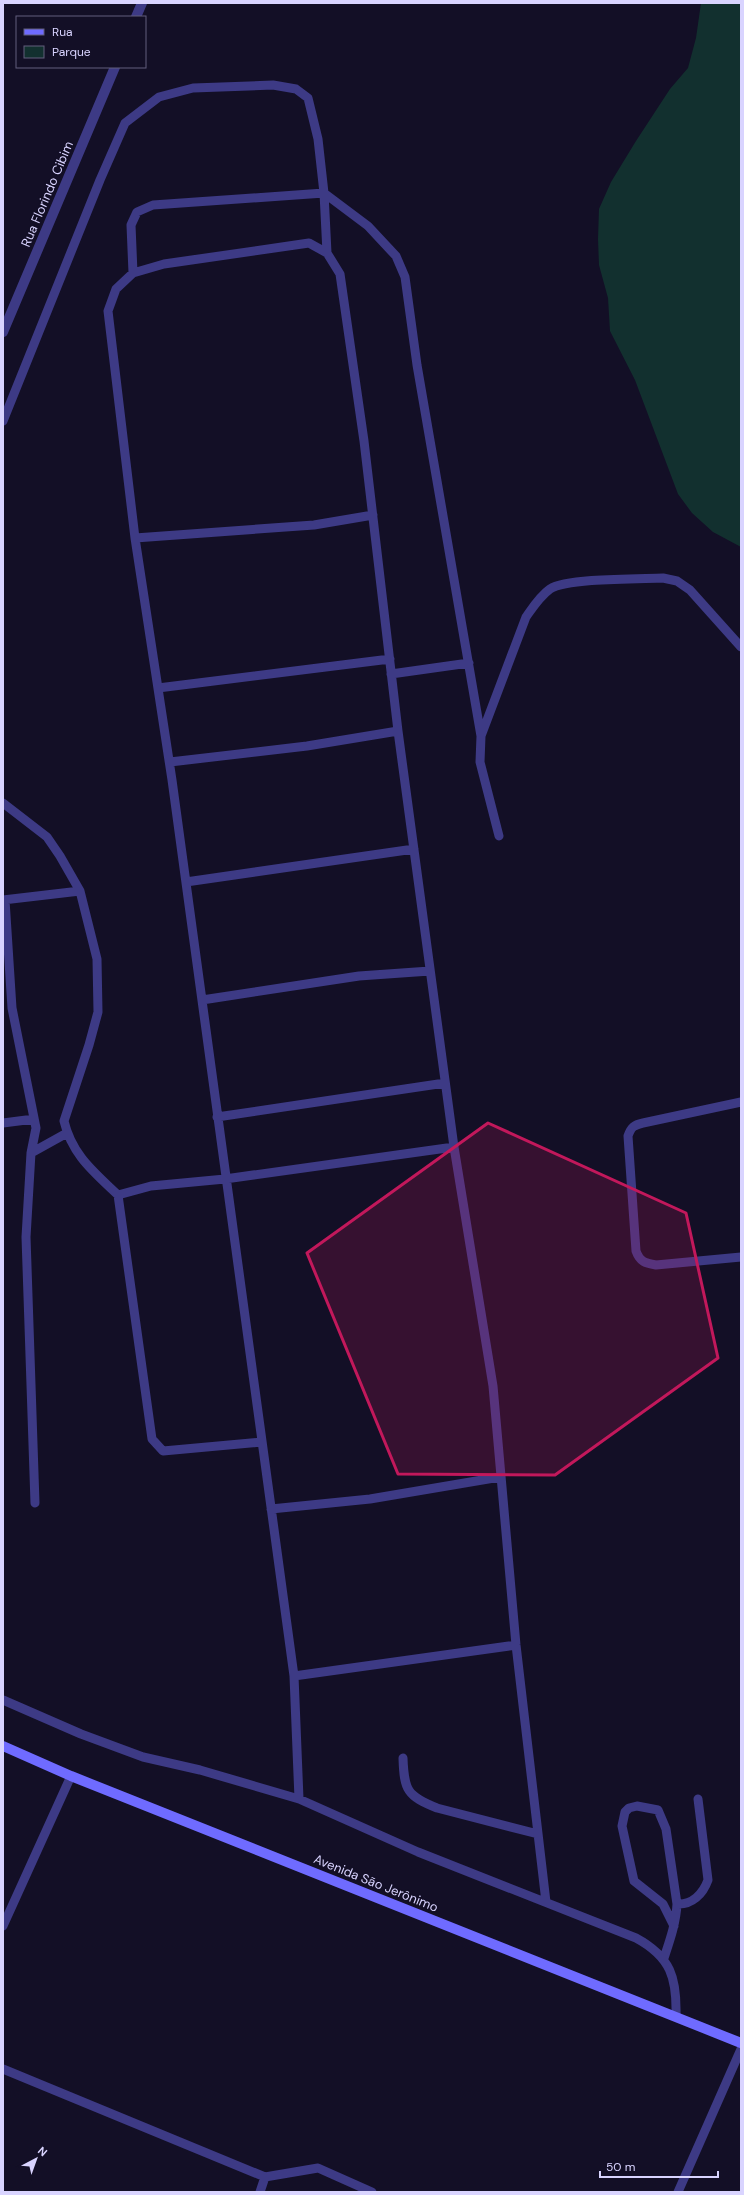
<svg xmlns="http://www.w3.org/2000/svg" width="744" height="2195" font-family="'DM Sans',sans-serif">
<rect width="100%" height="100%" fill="#130f26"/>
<path fill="#12302f" d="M701,3H741V547L713,532L692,513L678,494L635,380L610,331L608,298L599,265L598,239L599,209L611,182L636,141L670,89L688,68L696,38Z"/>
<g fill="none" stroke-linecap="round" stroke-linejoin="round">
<path stroke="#3d3a85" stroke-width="9" d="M133,273L131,225L137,212L153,205L324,193L327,253
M3,421L100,180L125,123L159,97L193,88L273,85L296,89L308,98L318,139L324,193L368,226L396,256L405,277L417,365L481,736
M135,538L314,525L373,515
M391,674L469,663
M158,688L390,659
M170,762L307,746L398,731
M3,803L47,837L60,856L80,891L97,959L98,1012L89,1045L64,1121C72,1155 94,1172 118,1195
M499,836L480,762L481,736L526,617C533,607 540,596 550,589C567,578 640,579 663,578L677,581L690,590L741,647
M186,882L414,849
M3,900L80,891
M5,900L12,1008L36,1128L31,1153L26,1237L35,1503
M202,1000L359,976L430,971
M741,1102L643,1123C634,1125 631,1127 628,1136L636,1251C640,1262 645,1263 656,1265L741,1257
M217,1117L445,1083
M3,1123L34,1119
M31,1153L67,1133
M262,1442L163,1451L152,1439L118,1195L151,1186L225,1179L454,1147
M271,1509L370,1499L500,1477
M294,1676L516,1645
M3,1700L81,1734L143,1757L200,1770L299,1799L418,1852L636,1938C671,1957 677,1978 676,2016
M403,1758C404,1790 407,1796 437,1808L538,1834
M299,1799L294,1676L172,780L135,538L108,311L116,289L133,273L164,264L309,243L327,253L340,274L364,441L398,731L454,1147L493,1386L516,1645L546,1902
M677,1904C692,1905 703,1894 708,1880L698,1799
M3,1926L71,1776
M664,1958C670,1940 676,1923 677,1904L666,1829L658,1810L637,1806L629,1808L625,1812L622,1826L634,1881L663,1904L674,1926
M3,2069L265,2177L260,2192
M265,2177L318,2168L372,2192
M678,2192L741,2049"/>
<path stroke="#3d3a85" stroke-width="10" d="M136,17L142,3
M3,332L115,67"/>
<path stroke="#6f6bff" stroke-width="10" d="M3,1746L71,1776L741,2043"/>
</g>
<path fill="#c2185b" fill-opacity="0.2" stroke="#c2185b" stroke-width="3" stroke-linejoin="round" d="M488,1123L686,1213L718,1358L555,1475L398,1474L307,1253Z"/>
<g text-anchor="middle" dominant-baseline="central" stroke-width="3" stroke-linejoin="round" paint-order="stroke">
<g font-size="13" fill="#d9d4ff" stroke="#130f26">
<text transform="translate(47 194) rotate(-67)">Rua Florindo Cibim</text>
<text transform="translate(376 1883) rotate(22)">Avenida São Jerônimo</text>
</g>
</g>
<rect width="744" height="2195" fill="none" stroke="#d9d4ff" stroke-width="8"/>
<rect x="16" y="16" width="130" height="52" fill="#130f26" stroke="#625e7d"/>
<rect x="24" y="29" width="20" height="6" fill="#6f6bff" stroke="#625e7d"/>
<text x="52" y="36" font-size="12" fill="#d9d4ff">Rua</text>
<rect x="24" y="46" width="20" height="12" fill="#12302f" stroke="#625e7d"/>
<text x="52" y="56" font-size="12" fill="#d9d4ff">Parque</text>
<g transform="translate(36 2159) rotate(41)" stroke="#130f26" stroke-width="3" paint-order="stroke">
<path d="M0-3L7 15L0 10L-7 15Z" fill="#d9d4ff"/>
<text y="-6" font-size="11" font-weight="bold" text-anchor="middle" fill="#d9d4ff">N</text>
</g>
<path d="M600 2171v6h118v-6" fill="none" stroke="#d9d4ff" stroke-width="2"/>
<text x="606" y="2171" font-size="12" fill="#d9d4ff" stroke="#130f26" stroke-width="3" paint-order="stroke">50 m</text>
</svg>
